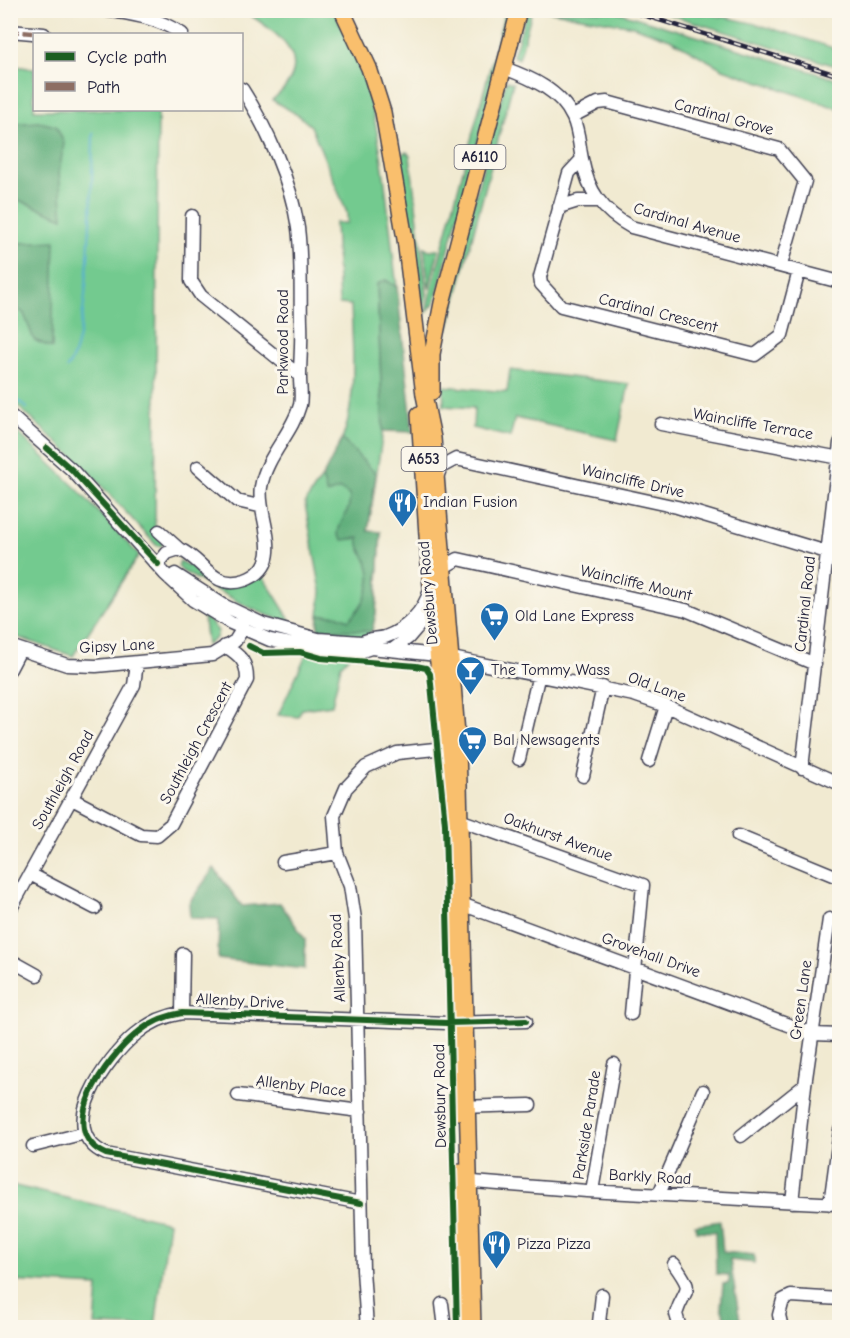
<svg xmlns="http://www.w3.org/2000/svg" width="850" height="1338" font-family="'Comic Neue',sans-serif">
<rect width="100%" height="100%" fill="#fbf7ec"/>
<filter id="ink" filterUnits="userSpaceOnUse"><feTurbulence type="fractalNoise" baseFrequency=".0167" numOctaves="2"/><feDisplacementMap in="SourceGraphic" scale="12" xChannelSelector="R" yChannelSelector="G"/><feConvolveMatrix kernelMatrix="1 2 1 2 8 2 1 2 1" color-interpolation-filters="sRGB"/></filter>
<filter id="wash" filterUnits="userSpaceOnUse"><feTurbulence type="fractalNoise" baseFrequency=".008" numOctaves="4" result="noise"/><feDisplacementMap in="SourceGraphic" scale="24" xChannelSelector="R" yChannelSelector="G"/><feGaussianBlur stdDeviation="1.35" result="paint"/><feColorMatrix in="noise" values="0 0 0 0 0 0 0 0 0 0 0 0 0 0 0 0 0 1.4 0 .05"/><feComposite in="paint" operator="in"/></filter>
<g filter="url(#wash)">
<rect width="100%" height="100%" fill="#f1ead1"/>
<path fill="#73ca8f" stroke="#4a7665" stroke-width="1.5" d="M244,11H333C384,94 384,192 397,287L386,280L377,284L383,431L368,531L381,532L376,613L372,631L341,665L332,705L302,709L298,717L278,715L318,629L321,591L305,504C313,488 325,476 333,461C359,411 353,359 351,305L339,304L335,223H347V213L311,126L298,115L272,100C320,61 279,34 244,11Z
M505,11H512L435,302L425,314Z
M527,11H532L519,59L513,56Z
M547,11H615L839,80V109L723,69L670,39L633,26Z
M658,11C721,10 780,30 839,50V67Z
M10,65L34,69V110H158L155,529L164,541L161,546H157L86,469L11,400Z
M506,81L513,83L448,329L441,327Z
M407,152L410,156L427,294L422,313L419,312L399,160L403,153Z
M424,247L429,250L439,249L429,289Z
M510,370L629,384L617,440L515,418L510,437L473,428L474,408L444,406L443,386L507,392Z
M11,426L77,489L139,555L73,656L11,635Z
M180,561L188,566L190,563C220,592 225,584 263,576L292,623C251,613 219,590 182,571L178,566Z
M203,613L218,631L216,638L207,645Z
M11,1185L169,1222L155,1327L95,1325L98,1286L11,1281Z"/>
<path fill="#5eae7a" stroke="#40685a" stroke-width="1.5" d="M39,122L56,126L64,143L59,172L63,218L11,197V124Z
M11,240L19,243L55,241L52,348L34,340L24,314L11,302Z
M385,280L397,287L413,432L383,431L377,284Z
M342,439L376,474L368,531L381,532L376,613L372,631L318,629L319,615H336L349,620C363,606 375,585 368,565C365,555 357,548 359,538L343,540L338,535C338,520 353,510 349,495L340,489L327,494L322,478Z
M214,868L242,906L280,903L305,939V969L218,959L219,919L190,918L189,903Z
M720,1221L723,1252L754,1255L755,1263L730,1260L741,1327H718L724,1315L721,1308L723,1284L729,1283V1275L716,1274L715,1232L696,1231L695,1225Z"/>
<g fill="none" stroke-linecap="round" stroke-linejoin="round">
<path stroke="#55aed2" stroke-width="2" d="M91,222L93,133
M67,368C85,346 88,255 90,224
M10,394L27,408"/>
</g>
</g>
<g filter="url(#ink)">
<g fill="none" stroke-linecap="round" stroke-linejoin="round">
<defs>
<path id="minor" d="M102,10C130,13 159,18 182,34
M10,31L44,34
M504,68C531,78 560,90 573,118C579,131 579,145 582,159C588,191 602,211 631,227L840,282
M573,116L598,103L607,102L779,149L805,181L781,265
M582,159L569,173L540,277L541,284L561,306L755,355L782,335L799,271
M559,207L578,201H597
M192,216L191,281L201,296L300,376
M10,415L72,470L165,574L193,600L231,623L270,640L316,649L359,652L371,648L437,655L634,695L666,706L840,784
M661,424L840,458
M198,467L237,501L259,506
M437,477L441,467L456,459L677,507L840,556
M159,531L179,549
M158,564L167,553L179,549C204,559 212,591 245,580C289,564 256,517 261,487C266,456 292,434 300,405C302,397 300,386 300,378C300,359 302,342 301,323C300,292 302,259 298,228C291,181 267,128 242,89
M444,567L458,559L686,610L815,664
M175,574L225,606L263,624L318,639L362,642L371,648
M362,642C369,638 377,639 385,637C406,630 424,611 430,590
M10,646L67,665L96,666L212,655L235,641L243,628L241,614
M392,650L408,638L432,610
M10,669L20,650
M519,759L539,674
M649,761L666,706
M802,768L840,443
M583,776L603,687
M72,799L141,835L157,836L171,824L247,680C247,662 241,656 225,646
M462,821L643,885L631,1014
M738,836L840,878
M283,862L337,853
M30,874L95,908
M456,902L813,1034L840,1035
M10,910L134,685L137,663
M10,960L37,975
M182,1013L183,954
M238,1095L360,1111
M459,1107L530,1105
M741,1136L805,1085
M33,1146L85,1133
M461,1181L587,1191L840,1204
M592,1191L614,1064
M659,1194L703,1091
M792,1202L805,1085L829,919
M361,1203L106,1154C52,1130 108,1057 136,1034C150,1022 164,1016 182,1013L447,1023L526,1021
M830,1204L840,1130
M674,1264C696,1295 685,1285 676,1314L680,1328
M602,1295L599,1323L608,1328
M442,1304L445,1328
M367,1328L363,1270L355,919L350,886L337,853L334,816L346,788L366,767L397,753L454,747
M782,1328L779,1315L783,1300L791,1296L840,1299"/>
<path id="major" d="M342,10L369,68L383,112L405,239L424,395L433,438L458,746L473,1328
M432,392V354L442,303L519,10
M419,414L429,565L448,771L458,1112
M460,1172L462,1328"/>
</defs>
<use href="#minor" stroke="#414052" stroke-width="15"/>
<use href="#major" stroke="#414052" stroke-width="18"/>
<use href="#minor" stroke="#fff" stroke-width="12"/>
<use href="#major" stroke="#f9bf6d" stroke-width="15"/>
<defs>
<path id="rail" d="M627,10L840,76"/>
</defs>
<use href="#rail" stroke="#22223b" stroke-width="4.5"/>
<use href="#rail" stroke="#fbf7ec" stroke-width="2" stroke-dasharray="7" stroke-linecap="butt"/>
<path stroke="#8d6e63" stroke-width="4.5" stroke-dasharray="9 4.5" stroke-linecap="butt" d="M10,31L44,34"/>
<defs>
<path id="cycleway" d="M47,448L72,470L158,564
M249,646L263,653L300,652L321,658L416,666L426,668L430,674L445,824L457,1328
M361,1203L106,1154C52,1130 108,1057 136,1034C150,1022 164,1016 182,1013L447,1023L526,1021"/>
</defs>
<use href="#cycleway" stroke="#fbf7ec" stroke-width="10"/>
<use href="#cycleway" stroke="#1b5e20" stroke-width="6"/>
</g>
</g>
<defs>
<symbol id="restaurant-pin" viewBox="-11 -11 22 30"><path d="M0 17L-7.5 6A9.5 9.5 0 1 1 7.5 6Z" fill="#1f6fb2" stroke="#fbf7ec"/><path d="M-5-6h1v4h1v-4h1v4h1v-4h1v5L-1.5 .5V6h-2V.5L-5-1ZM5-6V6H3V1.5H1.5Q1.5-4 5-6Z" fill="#fff"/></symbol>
<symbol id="supermarket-pin" viewBox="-11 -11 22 30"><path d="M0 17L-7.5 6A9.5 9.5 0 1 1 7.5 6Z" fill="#1f6fb2" stroke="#fbf7ec"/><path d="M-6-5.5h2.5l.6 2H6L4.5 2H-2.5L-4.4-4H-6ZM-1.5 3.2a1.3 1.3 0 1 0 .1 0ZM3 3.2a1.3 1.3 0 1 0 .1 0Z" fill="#fff"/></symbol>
<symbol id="bar-pin" viewBox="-11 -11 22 30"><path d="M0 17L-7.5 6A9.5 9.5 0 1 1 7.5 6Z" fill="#1f6fb2" stroke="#fbf7ec"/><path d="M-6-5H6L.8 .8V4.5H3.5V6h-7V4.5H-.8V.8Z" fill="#fff"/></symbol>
</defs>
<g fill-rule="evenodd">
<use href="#restaurant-pin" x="386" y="486" width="33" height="45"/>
<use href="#supermarket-pin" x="478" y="600" width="33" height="45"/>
<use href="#bar-pin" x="454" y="654" width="33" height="45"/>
<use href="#supermarket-pin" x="456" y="724" width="33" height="45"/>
<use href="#restaurant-pin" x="480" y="1228" width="33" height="45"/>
</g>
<g text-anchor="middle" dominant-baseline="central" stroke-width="6" stroke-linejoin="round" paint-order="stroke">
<g fill="#fbf7ec" stroke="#636270" stroke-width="1.5">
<rect x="454.5" y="145" width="51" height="24" rx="4.5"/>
<rect x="401.5" y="447" width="45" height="24" rx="4.5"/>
</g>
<g font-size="15" font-weight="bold" fill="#22223b">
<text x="480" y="157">A6110</text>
<text x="424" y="459">A653</text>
</g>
<g font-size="16" fill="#22223b" stroke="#fbf7ec">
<text transform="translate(724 117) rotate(15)">Cardinal Grove</text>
<text transform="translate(687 223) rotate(16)">Cardinal Avenue</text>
<text transform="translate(658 313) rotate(14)">Cardinal Crescent</text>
<text transform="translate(283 342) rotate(-90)">Parkwood Road</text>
<text transform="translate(753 424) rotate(10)">Waincliffe Terrace</text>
<text transform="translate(633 481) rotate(13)">Waincliffe Drive</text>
<text transform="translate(636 583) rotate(13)">Waincliffe Mount</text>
<text transform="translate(428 593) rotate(-95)">Dewsbury Road</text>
<text transform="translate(805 604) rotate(-84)">Cardinal Road</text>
<text transform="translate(117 646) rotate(-3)">Gipsy Lane</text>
<text transform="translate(657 687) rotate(20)">Old Lane</text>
<text transform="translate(196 743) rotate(-62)">Southleigh Crescent</text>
<text transform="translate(63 780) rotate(-61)">Southleigh Road</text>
<text transform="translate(558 837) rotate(20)">Oakhurst Avenue</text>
<text transform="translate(651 955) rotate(20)">Grovehall Drive</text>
<text transform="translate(338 958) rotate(-93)">Allenby Road</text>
<text transform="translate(801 1000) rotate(-82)">Green Lane</text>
<text transform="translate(240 1001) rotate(3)">Allenby Drive</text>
<text transform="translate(301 1086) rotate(7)">Allenby Place</text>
<text transform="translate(440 1096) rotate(-91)">Dewsbury Road</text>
<text transform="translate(587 1125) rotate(-81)">Parkside Parade</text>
<text transform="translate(650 1177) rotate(3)">Barkly Road</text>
</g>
<g font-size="16" fill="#22223b" stroke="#fbf7ec" text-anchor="start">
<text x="423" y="502">Indian Fusion</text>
<text x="515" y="616">Old Lane Express</text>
<text x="491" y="670">The Tommy Wass</text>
<text x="493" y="740">Bal Newsagents</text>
<text x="517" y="1244">Pizza Pizza</text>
</g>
</g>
<rect width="850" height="1338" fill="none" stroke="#fbf7ec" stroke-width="36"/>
<rect x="33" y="33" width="210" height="78" fill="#fbf7ec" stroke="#a4a2a5" stroke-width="1.5"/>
<rect x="45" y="52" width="30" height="9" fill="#1b5e20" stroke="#a4a2a5" stroke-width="1.5"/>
<text x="87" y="63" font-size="18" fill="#22223b">Cycle path</text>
<rect x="45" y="82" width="30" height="9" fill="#8d6e63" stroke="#a4a2a5" stroke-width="1.5"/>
<text x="87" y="93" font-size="18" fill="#22223b">Path</text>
</svg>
